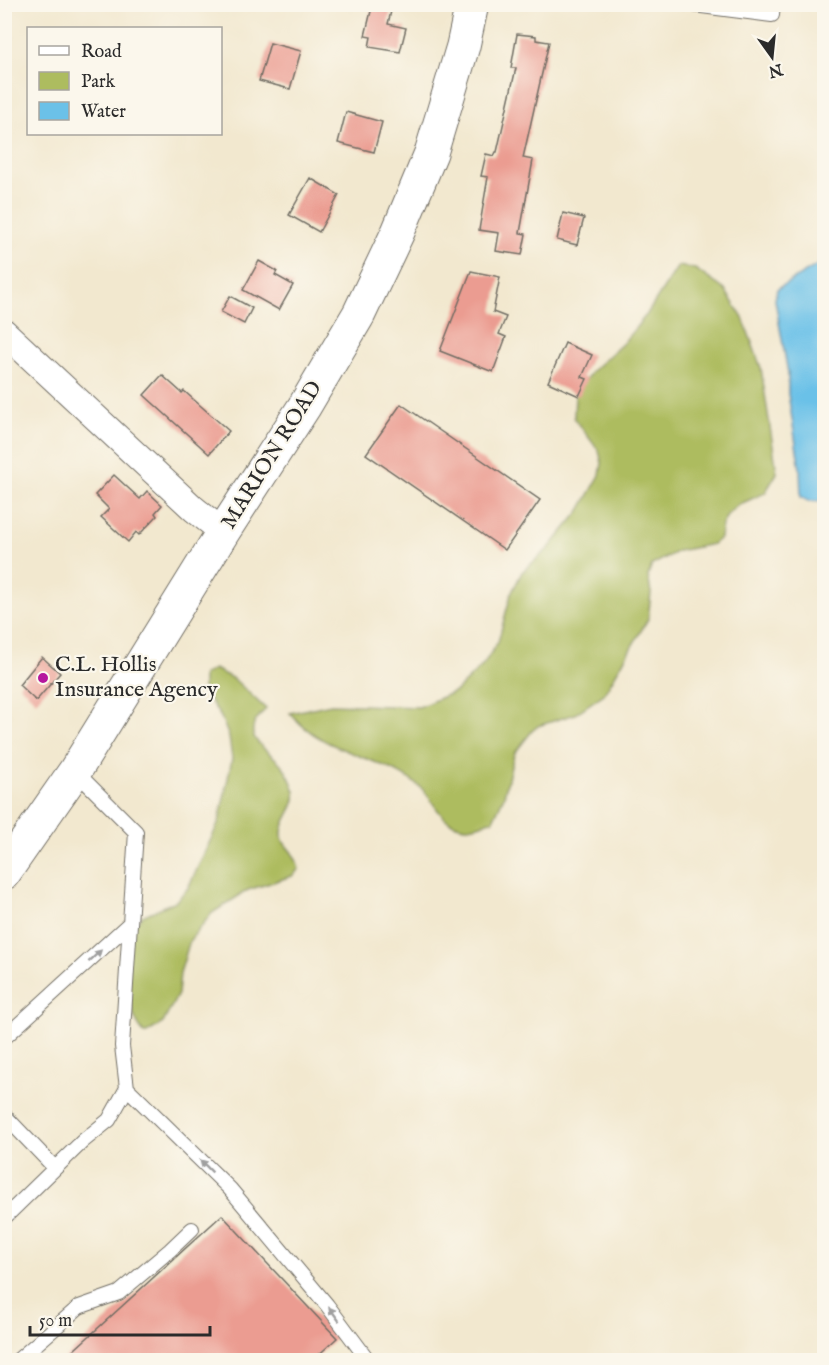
<svg xmlns="http://www.w3.org/2000/svg" width="829" height="1365" font-family="'IM FELL English',serif">
<rect width="100%" height="100%" fill="#fbf7ec"/>
<filter id="ink" filterUnits="userSpaceOnUse"><feTurbulence type="fractalNoise" baseFrequency=".0167" numOctaves="2"/><feDisplacementMap in="SourceGraphic" scale="12" xChannelSelector="R" yChannelSelector="G"/><feConvolveMatrix kernelMatrix="1 2 1 2 8 2 1 2 1" color-interpolation-filters="sRGB"/></filter>
<filter id="wash" filterUnits="userSpaceOnUse"><feTurbulence type="fractalNoise" baseFrequency=".008" numOctaves="4" result="noise"/><feDisplacementMap in="SourceGraphic" scale="24" xChannelSelector="R" yChannelSelector="G"/><feGaussianBlur stdDeviation="1.35" result="paint"/><feColorMatrix in="noise" values="0 0 0 0 0 0 0 0 0 0 0 0 0 0 0 0 0 1.4 0 .05"/><feComposite in="paint" operator="in"/></filter>
<g filter="url(#wash)">
<rect width="100%" height="100%" fill="#f2e8cf"/>
<path fill="#adbc5f" stroke="#6c7445" stroke-width="1.5" d="M678,266L695,269L725,290L743,318L761,368L777,473L765,493L738,505L728,514L722,524L720,538L713,544L678,551L652,565L648,576L651,593L648,619L604,694L575,714L538,726L532,731L514,754L504,796L493,820C476,826 467,831 450,822C437,815 431,796 420,787C382,755 324,755 290,713L331,704L419,707L456,691L483,665L498,642L511,594L522,572L549,548L579,512L600,475L602,463L599,451L574,418L575,395L592,371L623,343L647,314Z
M214,669L234,679L266,709C238,734 260,744 279,762C285,768 290,778 293,786C302,803 283,816 282,832C281,844 289,847 294,856C297,859 297,865 299,869L292,876L248,890L212,913L190,940L180,973L178,994L163,1023L145,1034C123,1012 128,961 127,932L142,916L176,901L188,888L219,822L232,759L229,737L221,717L203,690V675Z"/>
<path fill="#6bc1e8" stroke="#4b768a" stroke-width="1.5" d="M824,261V501H808L801,497L800,469L788,394V373L775,300L777,289Z"/>
<g id="blocks">
<path fill="#eb9c91" d="M372,7L391,11L388,24L406,28L400,52L369,47L371,37L365,36Z
M517,34L536,36V40L549,42L523,158L533,160L520,233L526,234L522,255L496,251L499,233L479,230L488,177L481,176L486,154L494,156L496,152H497L516,68H511Z
M270,43L301,51L290,89L259,81Z
M346,112L382,122L374,152L338,143Z
M310,178L339,195L319,232L289,215Z
M563,213L584,218L577,245L557,240Z
M259,261L277,271L275,275L293,285L279,310L243,290Z
M471,271L500,277L493,312L506,317L499,334L506,337L493,372L440,351Z
M230,296L252,308L244,324L221,312Z
M565,343L592,355L582,377L587,379L579,396L548,382Z
M162,375L182,393L184,391L229,431L209,454L144,395Z
M401,404L540,500L505,550L366,454Z
M114,475L140,499L147,491L162,505L155,513L157,516L139,535L136,532L128,542L101,517L109,509L95,495Z
M42,657L60,673L36,701L19,685Z
M222,1215L337,1338L313,1360H63Z"/>
</g>
</g>
<g filter="url(#ink)">
<use href="#blocks" fill-opacity="0" stroke="#716d64" stroke-width="1.5"/>
<g fill="none" stroke-linecap="round" stroke-linejoin="round">
<defs>
<path id="lane" d="M686,4L772,15L773,4
M4,1038L130,923
M127,1088L230,1189L327,1305L368,1360
M4,1115L55,1168
M4,1218L83,1141L109,1120L127,1088L122,1046L136,832L75,771
M18,1360L79,1307L119,1293L170,1250L192,1229"/>
<path id="street" d="M4,332L194,509L223,532"/>
<path id="primary" d="M4,873L75,771L223,532L304,407L359,314L398,232L431,153L463,46L472,4"/>
</defs>
<use href="#lane" stroke="#716d64" stroke-width="16"/>
<use href="#street" stroke="#716d64" stroke-width="28"/>
<use href="#primary" stroke="#716d64" stroke-width="35"/>
<use href="#lane" stroke="#fff" stroke-width="14"/>
<use href="#street" stroke="#fff" stroke-width="26"/>
<use href="#primary" stroke="#fff" stroke-width="33"/>
</g>
<defs><path id="oneway-solid" d="M-6-.8H1V-3.2L6.5 0L1 3.2V.8H-6Z" transform="scale(1.5)"/></defs>
<g fill="#a0a0a0">
<use href="#oneway-solid" transform="translate(95 956) rotate(-43)"/>
<use href="#oneway-solid" transform="translate(206 1166) rotate(-135)"/>
<use href="#oneway-solid" transform="translate(334 1314) rotate(-127)"/>
</g>
</g>
<circle fill="#b5179e" stroke="#fbf7ec" stroke-width="2" cx="43" cy="678" r="6"/>
<g text-anchor="middle" dominant-baseline="central" stroke-width="4.5" stroke-linejoin="round" paint-order="stroke">
<g font-size="22" fill="#2b2b2b" stroke="#fbf7ec">
<text transform="translate(272 455) rotate(-58)">MARION ROAD</text>
</g>
<g font-size="22" fill="#2b2b2b" stroke="#fbf7ec" text-anchor="start">
<text x="55" y="665">C.L. Hollis<tspan x="55" dy="25">Insurance Agency</tspan></text>
</g>
</g>
<rect width="829" height="1365" fill="none" stroke="#fbf7ec" stroke-width="24"/>
<rect x="27" y="27" width="195" height="108" fill="#fbf7ec" stroke="#a8a59f" stroke-width="1.5"/>
<rect x="39" y="46" width="30" height="9" fill="#ffffff" stroke="#a8a59f" stroke-width="1.5"/>
<text x="81" y="57" font-size="18" fill="#2b2b2b">Road</text>
<rect x="39" y="72" width="30" height="18" fill="#adbc5f" stroke="#a8a59f" stroke-width="1.5"/>
<text x="81" y="87" font-size="18" fill="#2b2b2b">Park</text>
<rect x="39" y="102" width="30" height="18" fill="#6bc1e8" stroke="#a8a59f" stroke-width="1.5"/>
<text x="81" y="117" font-size="18" fill="#2b2b2b">Water</text>
<g transform="translate(772 57) rotate(165)" stroke="#fbf7ec" stroke-width="4.5" paint-order="stroke">
<path d="M0-4.5L10 22L0 15L-10 22Z" fill="#2b2b2b"/>
<text y="-9" font-size="16" font-weight="bold" text-anchor="middle" fill="#2b2b2b">N</text>
</g>
<path d="M30 1326v9h180v-9" fill="none" stroke="#2b2b2b" stroke-width="3"/>
<text x="39" y="1326" font-size="18" fill="#2b2b2b" stroke="#fbf7ec" stroke-width="4.5" paint-order="stroke">50 m</text>
</svg>
